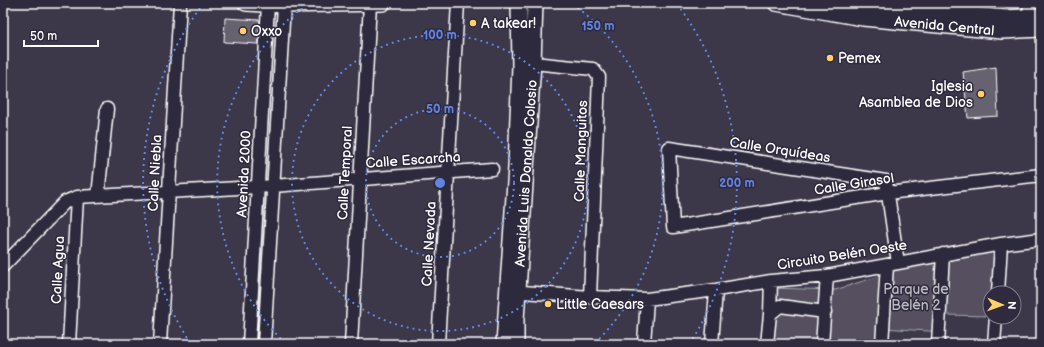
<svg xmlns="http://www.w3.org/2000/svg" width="1044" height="347" font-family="'Balsamiq Sans',sans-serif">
<rect width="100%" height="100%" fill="#3c3749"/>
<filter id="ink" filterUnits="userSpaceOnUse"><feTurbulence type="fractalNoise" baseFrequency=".025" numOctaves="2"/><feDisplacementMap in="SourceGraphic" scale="8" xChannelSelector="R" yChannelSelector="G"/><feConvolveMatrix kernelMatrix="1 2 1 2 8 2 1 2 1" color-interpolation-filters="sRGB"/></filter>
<g filter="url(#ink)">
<path fill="#555060" stroke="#aaa8b0" d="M987,249L1001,254L998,293H990V316L945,315L943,332L883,328L882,344H767L771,288L835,290L892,272L911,264L931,260L943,263Z"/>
<path fill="#666270" stroke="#fff" d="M225,18L260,20L258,44L224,42Z
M996,67L998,116L968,118L963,72Z"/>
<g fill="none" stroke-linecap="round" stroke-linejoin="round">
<defs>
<path id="minor" d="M1029,17L1030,3
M533,63L593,69L599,77L590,297
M98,196L107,109
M898,263L886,181L669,148L673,227L888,193L1041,175
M3,266L65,202L77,197L273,186L492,169
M509,291L590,297L647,299L716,290L771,281L827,276L1001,244L1041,239
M998,293L1001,244
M770,314L780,306L825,312
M69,344L77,197
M160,344L180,3
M249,344L268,5
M264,344L284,5
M351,344L370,4
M438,344L458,3
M644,344L647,299
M712,344L716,290
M767,344L770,314L771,281
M822,344L827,276
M882,344L887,265
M938,344L943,254
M994,344L996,317"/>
<g id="major">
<path d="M246,3L284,5L383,3"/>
<path id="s1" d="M776,3L863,18L1002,31L1041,29"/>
<path d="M852,3L872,6L1006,18L1041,16"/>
<path d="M504,344L516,167L520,66L519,3"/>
<path id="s2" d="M516,344V320L533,63L535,3"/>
</g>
</defs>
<use href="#minor" stroke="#fff" stroke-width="15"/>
<use href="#major" stroke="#fff" stroke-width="18"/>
<use href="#minor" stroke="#2f2a3d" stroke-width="12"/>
<use href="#major" stroke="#2f2a3d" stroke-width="15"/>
</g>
</g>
<g fill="none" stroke="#6183e4" stroke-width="2" stroke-dasharray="2 4">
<circle cx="440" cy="183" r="74"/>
<circle cx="440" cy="183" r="148"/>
<path d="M285 343A223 223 0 0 1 307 4M573 4A223 223 0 0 1 595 343"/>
<path d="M190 343A297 297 0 0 1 203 4M677 4A297 297 0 0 1 690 343"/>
</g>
<g fill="#ffd166" stroke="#2f2a3d" stroke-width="1.5">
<circle cx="473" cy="23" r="4"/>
<circle cx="243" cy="31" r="4"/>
<circle cx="830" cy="58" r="4"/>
<circle cx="981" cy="94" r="4"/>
<circle cx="548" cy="304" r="4"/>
</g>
<g text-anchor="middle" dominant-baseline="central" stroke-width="3" stroke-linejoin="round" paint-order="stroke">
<g font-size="14" fill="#fff" stroke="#2f2a3d" text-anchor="start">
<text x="481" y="23">A takear!</text>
<text x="251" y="31">Oxxo</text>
<text x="838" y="58">Pemex</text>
<text x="973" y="86" text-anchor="end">Iglesia<tspan x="973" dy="16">Asamblea de Dios</tspan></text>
<text x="556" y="304">Little Caesars</text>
</g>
<g font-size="14" fill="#fff" stroke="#2f2a3d">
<text stroke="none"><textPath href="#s1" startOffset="170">Avenida Central</textPath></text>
<text transform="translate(780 150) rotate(9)">Calle Orquídeas</text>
<text transform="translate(581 151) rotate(-88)">Calle Manguitos</text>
<text transform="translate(413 160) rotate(-4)">Calle Escarcha</text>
<text transform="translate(155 173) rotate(-87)">Calle Niebla</text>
<text transform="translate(345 173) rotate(-87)">Calle Temporal</text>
<text transform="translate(244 174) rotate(-87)">Avenida 2000</text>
<text stroke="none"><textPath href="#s2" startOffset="171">Avenida Luis Donaldo Colosio</textPath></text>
<text transform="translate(854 184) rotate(-9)">Calle Girasol</text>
<text transform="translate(429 244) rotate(-87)">Calle Nevada</text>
<text transform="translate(842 255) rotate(-9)">Circuito Belén Oeste</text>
<text transform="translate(58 270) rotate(-87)">Calle Agua</text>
</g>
<g font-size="14" fill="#bbb9bf" stroke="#2f2a3d">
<text x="916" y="289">Parque de<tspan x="916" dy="16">Belén 2</tspan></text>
</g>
</g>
<circle cx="440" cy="183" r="6" fill="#6183e4" stroke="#2f2a3d" stroke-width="2"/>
<g font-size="12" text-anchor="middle" font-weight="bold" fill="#6183e4" stroke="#2f2a3d" stroke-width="3" stroke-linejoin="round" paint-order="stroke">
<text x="598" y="30">150 m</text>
<text x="440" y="39">100 m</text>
<text x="440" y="113">50 m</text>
<text x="737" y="187">200 m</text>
</g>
<rect width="1044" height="347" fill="none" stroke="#2f2a3d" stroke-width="16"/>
<rect x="8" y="8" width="1028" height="331" fill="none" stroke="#fff" stroke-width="1.5" filter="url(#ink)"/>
<g transform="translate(1002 305) rotate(92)"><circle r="19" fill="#2f2a3d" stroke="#827f8b"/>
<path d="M0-3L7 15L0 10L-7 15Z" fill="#ffd166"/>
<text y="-6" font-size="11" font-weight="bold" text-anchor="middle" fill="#ffffff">N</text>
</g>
<path d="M24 40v6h74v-6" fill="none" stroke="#ffffff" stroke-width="2"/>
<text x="30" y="40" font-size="12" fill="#ffffff" stroke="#2f2a3d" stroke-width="3" paint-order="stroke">50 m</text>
</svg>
